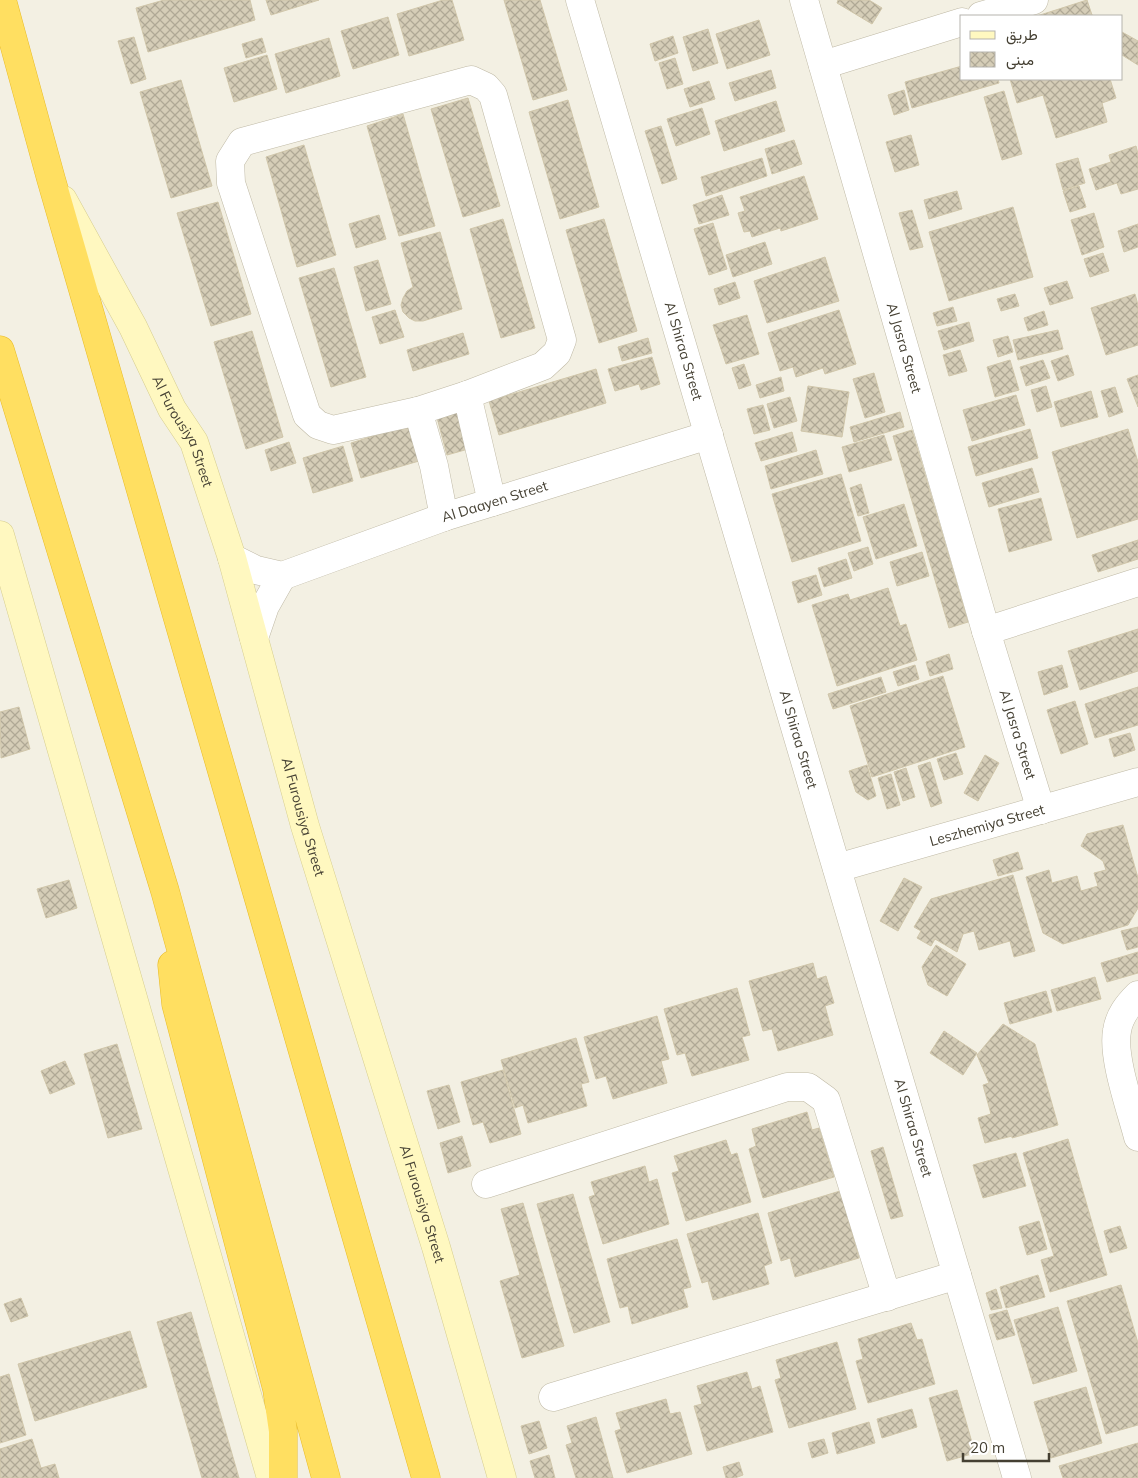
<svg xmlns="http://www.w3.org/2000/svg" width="1138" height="1478" font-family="Mulish,Vazirmatn,sans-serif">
<defs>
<pattern id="building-cross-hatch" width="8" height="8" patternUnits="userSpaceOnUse" patternTransform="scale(1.25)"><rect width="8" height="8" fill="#d5cdb7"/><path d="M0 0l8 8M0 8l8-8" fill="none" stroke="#afa895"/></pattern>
</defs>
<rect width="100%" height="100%" fill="#f3f0e3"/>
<path fill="url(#building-cross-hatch)" stroke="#d0c6aa" d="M164,0H250L255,20L148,52L136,8Z
M266,0H319L271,15Z
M443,0H452L464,40L409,56L397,14Z
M504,0H540L567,90L533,100Z
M838,0H869L882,8L872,24L837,3Z
M1087,0L1092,15L1094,16H1037Z
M388,17L399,55L353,69L341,31Z
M759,20L770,55L727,69L716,34Z
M708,29L718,63L693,71L683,37Z
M1122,32L1138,41V65L1122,55Z
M673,36L678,53L655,61L650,44Z
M134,37L146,79L131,84L118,41Z
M262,38L266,52L246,58L242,44Z
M329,38L340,76L286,93L275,54Z
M267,55L277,89L234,102L224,68Z
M675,58L683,84L667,89L659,63Z
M962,66V79H998L999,83L912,108L905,82Z
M771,70L776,88L735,101L729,83Z
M1010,79H1110L1116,98L1102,103L1107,122L1056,138L1043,95L1017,103Z
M181,80L212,186L171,198L140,92Z
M709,81L715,99L690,107L684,89Z
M904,90L909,110L894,115L888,95Z
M1004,91L1022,154L1002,160L984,97Z
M468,98L500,206L463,217L431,109Z
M568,100L599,207L560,219L529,112Z
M776,101L785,131L724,151L715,121Z
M702,108L710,134L676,146L667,119Z
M403,114L435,226L399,236L367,126Z
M661,126L677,179L662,184L645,131Z
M911,135L919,165L895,172L886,142Z
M794,140L802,164L772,174L765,149Z
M304,145L336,255L297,267L266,157Z
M1136,146L1138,154V189L1121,194L1117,183L1096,190L1089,169L1111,162L1109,155Z
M762,158L767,176L706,196L701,177Z
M1078,158L1085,183L1063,190L1056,164Z
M804,176L818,219L781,231L780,228L752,237L750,231L744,232L738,213L745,211L740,197Z
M1079,186L1086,207L1070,212L1063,191Z
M957,191L962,209L929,219L924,200Z
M722,195L729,215L699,224L693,205Z
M218,202L251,314L211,326L177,213Z
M1013,207L1033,277L949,301L929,232Z
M912,210L923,247L910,250L899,213Z
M1094,213L1104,247L1082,255L1071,220Z
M379,215L386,239L356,248L349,224Z
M503,219L535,328L501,338L470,229Z
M604,219L637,331L599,343L566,230Z
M713,223L727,269L709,275L694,229Z
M1138,224V247L1124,252L1118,231Z
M440,232L462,309L423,321H415L409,318L403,312L401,305L403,298L407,291L413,287L401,243Z
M765,242L772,264L733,277L726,255Z
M1103,253L1109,271L1090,277L1084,259Z
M825,257L839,301L767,323L754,281Z
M378,260L391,304L366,311L354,267Z
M334,268L366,377L331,387L299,278Z
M1067,281L1073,298L1050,305L1044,288Z
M735,282L740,298L719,305L714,289Z
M1015,294L1019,306L1001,311L997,299Z
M1135,294L1138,305V345L1106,355L1091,308Z
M953,307L957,321L937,326L933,313Z
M395,310L404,337L380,344L372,317Z
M839,310L856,364L825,374L823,368L796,377L793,367L780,371L768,333Z
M1044,311L1048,325L1028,331L1024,318Z
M747,315L759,354L726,364L713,325Z
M969,322L974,341L944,350L938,331Z
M1058,330L1063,349L1018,360L1013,340Z
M252,331L283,437L246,449L214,342Z
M463,333L469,354L413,371L407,350Z
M1008,336L1013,352L998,357L993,340Z
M648,338L652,353L622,361L618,347Z
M960,350L967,371L949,376L943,355Z
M1068,355L1074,375L1058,381L1051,361Z
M652,357L660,384L641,390L639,384L615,391L608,369Z
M1010,360L1019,390L995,397L987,367Z
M1043,360L1050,378L1026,386L1020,367Z
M744,364L751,385L739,389L732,368Z
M596,369L606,403L499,435L489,401Z
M874,373L885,412L865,418L853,379Z
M1138,375V407L1127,379Z
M781,377L784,391L760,398L756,385Z
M808,386L849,392L842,437L801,431Z
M1046,386L1052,407L1037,412L1031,390Z
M1115,387L1123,412L1109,417L1101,391Z
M1091,391L1098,417L1061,427L1054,402Z
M1016,395L1025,425L972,441L963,410Z
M790,397L797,421L774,428L767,404Z
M763,405L770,430L754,434L747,409Z
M460,407L472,448L447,455L436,414Z
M900,412L904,427L854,442L850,427Z
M408,425L419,461L361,478L351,443Z
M1030,429L1038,458L976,476L968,447Z
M1128,429L1138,462V519L1077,538L1052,452Z
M912,430L968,622L949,628L893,436Z
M792,432L797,451L761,461L755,443Z
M884,435L892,460L849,472L842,447Z
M289,442L296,463L271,471L265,450Z
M343,446L353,481L313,493L303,458Z
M816,450L823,474L771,489L765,466Z
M1032,468L1039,492L989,507L982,483Z
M841,474L861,541L792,562L772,494Z
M861,484L869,513L858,516L850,488Z
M1041,498L1052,540L1009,552L998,509Z
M904,504L917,546L876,559L863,517Z
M1138,540V559L1098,572L1092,555Z
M868,547L873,564L854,571L848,553Z
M922,552L929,576L897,586L890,562Z
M846,559L852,578L824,587L818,568Z
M816,575L822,595L798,603L792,582Z
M888,588L900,626L906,624L917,660L837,686L812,605L848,594L850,600Z
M1138,629V671L1080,690L1068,651Z
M949,654L953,669L930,676L926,662Z
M915,665L919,679L898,686L893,672Z
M1062,665L1068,687L1044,695L1038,672Z
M943,676L965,747L872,777L850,706Z
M881,677L886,692L833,709L828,694Z
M1138,687V725L1095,738L1085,704Z
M1075,701L1088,744L1061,754L1047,710Z
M19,707L30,749L1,758L0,712Z
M1130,733L1135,750L1114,757L1109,739Z
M956,753L963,774L944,780L937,759Z
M985,755L999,763L978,801L964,793Z
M930,762L942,803L931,807L918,766Z
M867,765L876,796L868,800L856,792L849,771Z
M906,768L915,797L903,801L894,772Z
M891,774L900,805L887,809L878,778Z
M1123,825L1138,878V908L1128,925L1063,944L1043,933L1026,877L1049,870L1052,883L1077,876L1081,891L1098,886L1094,873L1106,870L1103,861L1081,846L1087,834Z
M1018,852L1023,869L998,876L993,860Z
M1013,875L1035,951L1014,957L1010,941L979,950L974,931L963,934L957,952L935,939L931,946L917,938L921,931L914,927L931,899Z
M904,878L922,887L898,931L880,921Z
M69,880L77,908L46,918L37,889Z
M1138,927V947L1127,950L1121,931Z
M936,945L966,964L947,996L928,985L922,967Z
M1138,952V973L1107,982L1101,963Z
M813,963L817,979L826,976L834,1003L825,1006L833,1035L778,1051L772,1029L763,1031L749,981Z
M1095,977L1101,999L1057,1011L1051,990Z
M737,988L750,1035L742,1037L749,1060L692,1076L685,1053L677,1055L664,1009Z
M1046,991L1052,1012L1010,1024L1004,1003Z
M657,1016L669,1059L661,1061L667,1083L613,1099L606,1076L596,1079L584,1037Z
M1003,1024L1035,1044L1058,1125L1012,1138V1136L985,1143L978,1118L991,1114L983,1085L989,1083L977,1055Z
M944,1031L977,1053L963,1075L930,1053Z
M576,1038L589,1082L581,1084L587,1106L528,1123L523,1105L515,1108L501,1060Z
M117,1044L142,1129L108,1138L84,1054Z
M65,1061L75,1084L50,1094L41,1071Z
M503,1070L521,1134L490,1143L483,1122L473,1125L461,1082Z
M449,1085L460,1122L438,1129L427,1091Z
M807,1112L812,1130L819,1128L834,1177L763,1198L749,1149L756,1146L752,1129Z
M462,1136L471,1166L448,1173L440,1143Z
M1068,1139L1107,1275L1050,1292L1041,1260L1054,1256L1023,1153Z
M726,1140L731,1155L737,1153L751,1202L686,1221L672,1173L679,1171L674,1156Z
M883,1147L903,1216L891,1219L871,1151Z
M1016,1153L1026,1186L983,1198L973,1165Z
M645,1166L649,1182L657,1179L669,1224L603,1244L589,1197L595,1195L591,1182Z
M840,1191L859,1258L795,1277L790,1258L781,1261L768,1213Z
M573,1194L610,1322L574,1333L537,1204Z
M523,1203L564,1346L522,1358L500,1281L520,1275L501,1209Z
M758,1213L772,1263L764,1266L769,1284L713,1300L708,1281L702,1283L687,1234Z
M1039,1221L1047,1249L1027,1255L1019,1227Z
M1120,1226L1127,1248L1110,1253L1104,1231Z
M677,1239L691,1287L683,1289L688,1307L632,1324L628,1306L620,1308L607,1259Z
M1038,1275L1045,1297L1006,1308L1000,1287Z
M1121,1285L1138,1343V1425L1106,1434L1067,1301Z
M996,1289L1002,1308L991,1310L986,1293Z
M21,1298L28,1316L11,1322L4,1304Z
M1058,1307L1077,1371L1033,1384L1014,1320Z
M1007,1310L1015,1335L997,1340L989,1315Z
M191,1312L239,1478H202L157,1322Z
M911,1323L917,1340L922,1339L935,1384L868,1403L856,1361L863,1359L858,1339Z
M130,1331L147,1387L35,1421L18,1364Z
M837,1342L856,1409L789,1428L775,1380L781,1378L776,1360Z
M747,1372L752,1389L760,1386L773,1432L707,1451L694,1406L702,1404L697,1386Z
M9,1374L26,1435L0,1443V1377Z
M1086,1387L1102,1443L1051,1458L1034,1402Z
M957,1390L975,1453L947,1461L929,1398Z
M666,1399L670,1414L680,1412L692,1454L627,1473L615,1431L621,1429L616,1413Z
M912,1409L917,1427L882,1438L877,1419Z
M596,1417L613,1478H576L566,1445L572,1443L567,1426Z
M539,1421L547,1448L529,1454L521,1426Z
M869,1422L875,1443L837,1454L832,1433Z
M32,1439L41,1468L55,1464L59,1478H0V1449Z
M824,1439L828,1453L812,1458L808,1443Z
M1138,1443V1478H1063L1059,1466Z
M549,1455L555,1478H535L530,1461Z
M739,1462L743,1475L735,1478H726L723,1467Z"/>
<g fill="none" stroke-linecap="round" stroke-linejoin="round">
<defs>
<g id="street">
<path id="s1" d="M580,0L1017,1478"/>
<path id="s2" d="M804,0L986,631L1041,810"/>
<path d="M981,16L1034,0"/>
<path d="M823,65L962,22"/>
<path d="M471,80L486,87L493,95L562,340L557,353L543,366L467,395L418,411L333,430L318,425L307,415L231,183L230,161L242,142Z"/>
<path d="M467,395L492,502"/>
<path d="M418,411L434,466L444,517"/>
<path id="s3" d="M232,558L256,570L282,576L444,517L709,435"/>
<path d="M986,631L1138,582"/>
<path d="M254,638L265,606L282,576"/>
<path id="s4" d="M837,868L1138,782"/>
<path d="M1138,995C1128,1005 1119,1016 1117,1031C1112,1057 1131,1110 1138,1137"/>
<path d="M486,1184L787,1087H808L826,1100L887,1297"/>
<path d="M553,1397L957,1275"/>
</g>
<g id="secondary">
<path id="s5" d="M63,200L133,327L172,409L194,442L232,558L305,826L436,1247L502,1478"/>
<path d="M0,535L271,1478"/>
</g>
<path id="highway" d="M2,0L51,179L426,1478
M0,350L165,891L326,1478
M172,965L176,1004L277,1389L283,1431V1478"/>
</defs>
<use href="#street" stroke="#bfb9a5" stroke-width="29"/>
<use href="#secondary" stroke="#d6cd8f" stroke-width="29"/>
<use href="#highway" stroke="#e8bb28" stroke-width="29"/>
<use href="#street" stroke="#fff" stroke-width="28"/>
<use href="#secondary" stroke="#fff8c0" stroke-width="28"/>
<use href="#highway" stroke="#ffdf61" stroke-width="28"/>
</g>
<g text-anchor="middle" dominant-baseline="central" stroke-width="4" stroke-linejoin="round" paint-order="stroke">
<g font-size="14" fill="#454033" stroke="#fff">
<text stroke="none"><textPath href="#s2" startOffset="362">Al Jasra Street</textPath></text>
<text stroke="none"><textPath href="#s1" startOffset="366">Al Shiraa Street</textPath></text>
<text stroke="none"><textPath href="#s5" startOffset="261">Al Furousiya Street</textPath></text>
<text stroke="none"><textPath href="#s3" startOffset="279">Al Daayen Street</textPath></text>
<text stroke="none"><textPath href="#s2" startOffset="765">Al Jasra Street</textPath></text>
<text stroke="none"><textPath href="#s1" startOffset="771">Al Shiraa Street</textPath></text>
<text stroke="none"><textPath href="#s5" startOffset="666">Al Furousiya Street</textPath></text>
<text stroke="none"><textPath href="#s4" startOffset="156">Leszhemiya Street</textPath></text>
<text stroke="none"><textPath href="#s1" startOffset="1176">Al Shiraa Street</textPath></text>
<text stroke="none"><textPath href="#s5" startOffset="1071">Al Furousiya Street</textPath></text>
</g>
</g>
<rect x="960" y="15" width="162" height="65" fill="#ffffff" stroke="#b5b3ad"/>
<rect x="970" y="31" width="25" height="8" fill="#fff8c0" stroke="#b5b3ad"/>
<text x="1006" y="40" font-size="15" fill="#454033">طريق</text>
<rect x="970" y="52" width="25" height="15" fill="url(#building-cross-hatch)" stroke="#b5b3ad"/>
<text x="1006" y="65" font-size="15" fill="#454033">مبنى</text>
<path d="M963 1453v8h86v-8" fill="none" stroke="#454033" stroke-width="2.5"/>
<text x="970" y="1453" font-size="15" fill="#454033" stroke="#ffffff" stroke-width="4" paint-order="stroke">20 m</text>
</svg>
